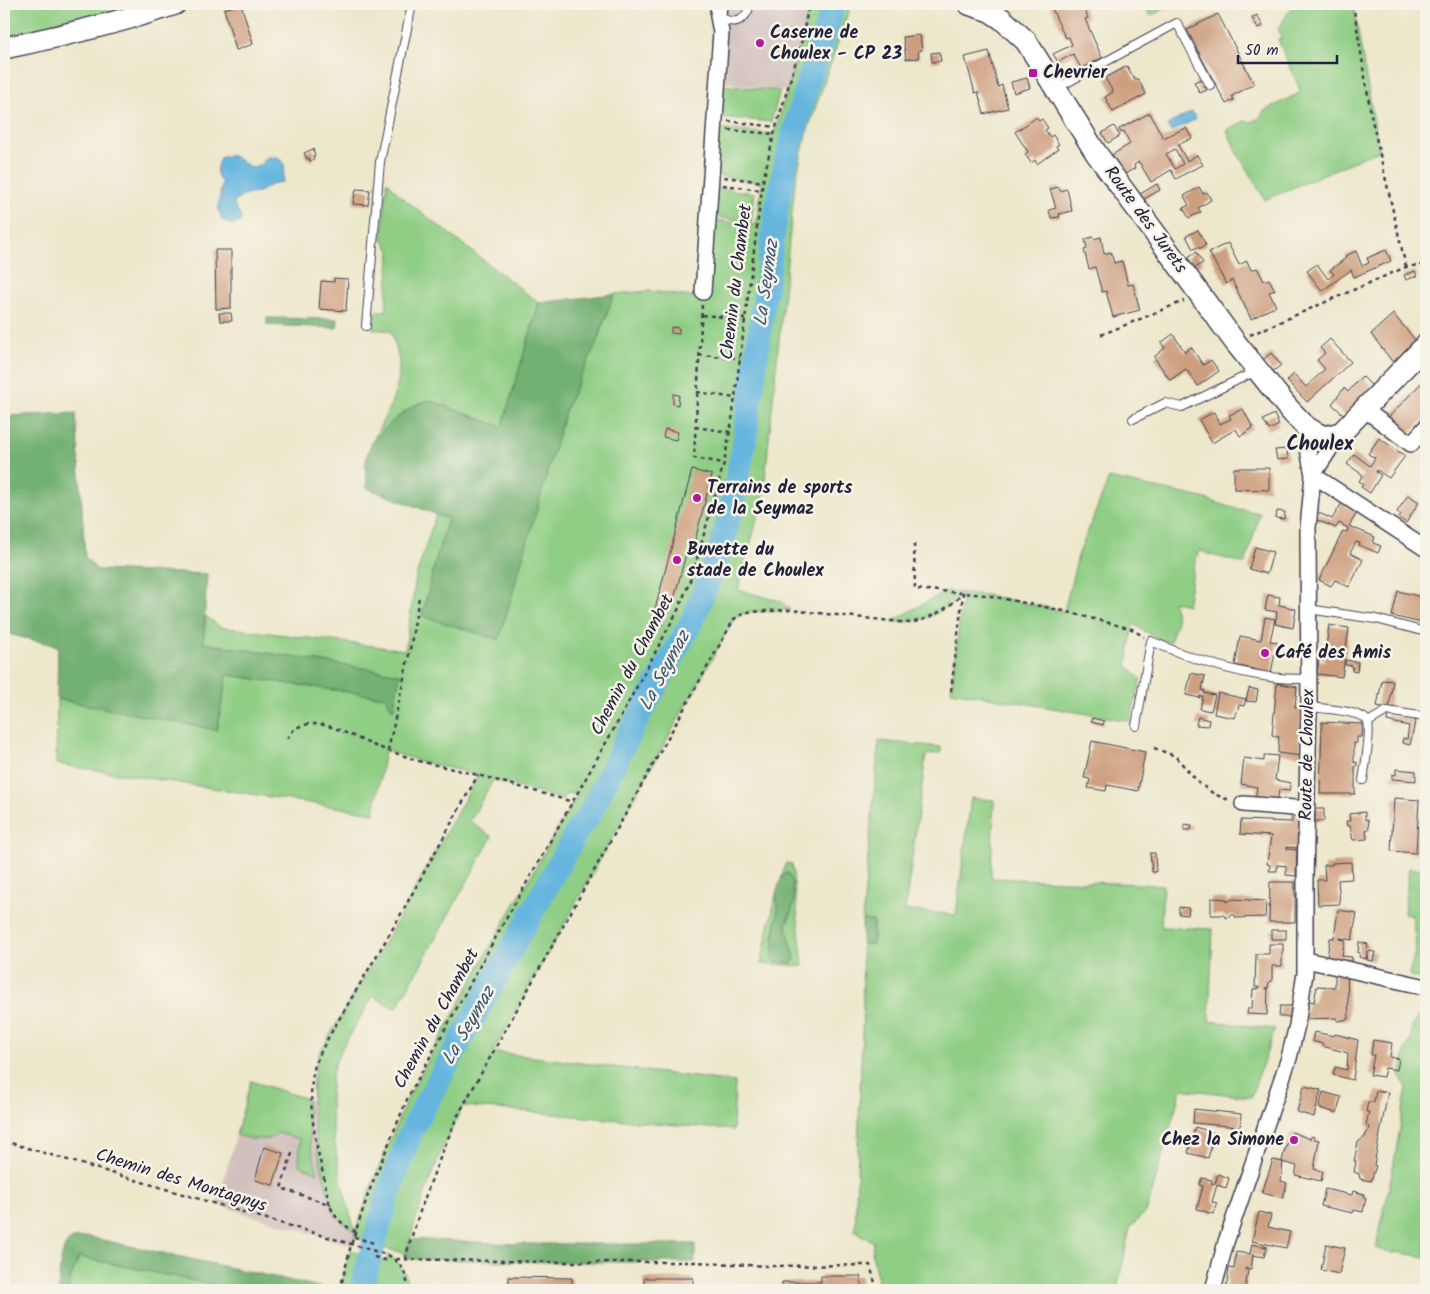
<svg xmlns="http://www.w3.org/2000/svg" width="1430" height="1294" font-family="Kalam,sans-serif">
<rect width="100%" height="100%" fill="#f7f3e8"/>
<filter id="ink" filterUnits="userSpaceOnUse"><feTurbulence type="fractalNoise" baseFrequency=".02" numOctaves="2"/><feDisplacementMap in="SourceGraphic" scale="10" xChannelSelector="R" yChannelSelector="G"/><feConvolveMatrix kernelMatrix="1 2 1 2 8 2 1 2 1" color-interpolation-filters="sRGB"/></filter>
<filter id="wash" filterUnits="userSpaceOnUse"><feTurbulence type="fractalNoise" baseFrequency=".0096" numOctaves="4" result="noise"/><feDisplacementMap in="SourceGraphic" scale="20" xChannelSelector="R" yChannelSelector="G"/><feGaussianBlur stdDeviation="1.12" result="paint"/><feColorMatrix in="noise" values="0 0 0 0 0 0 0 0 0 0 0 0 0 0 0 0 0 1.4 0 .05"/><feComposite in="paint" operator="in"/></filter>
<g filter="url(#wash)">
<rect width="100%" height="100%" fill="#ede7cb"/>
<path fill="#d1c0bd" d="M709,4H809L801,44L786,91L723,82L714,45Z
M251,1081L312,1100L317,1149L331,1205L340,1221L356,1232L351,1245L217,1205Z"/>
<path fill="#8fce84" stroke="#587860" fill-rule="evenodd" d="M4,4H151L4,38Z
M809,4H851L806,135L795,183L763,498L738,590L781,601L790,610L746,612L734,619L493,1052L735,1082L733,1130L463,1106C439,1152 419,1204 406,1254L373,1245V1243L354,1237L355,1232L341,1221L333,1212L317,1149L312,1108L313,1079L318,1056L328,1038L396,923L478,775L419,761L385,750L374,813L56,764L57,699L217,730L227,675L385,697L393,710L400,674L203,643L206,616L220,627L405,650L416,577L436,514L448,519L437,555L422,616L557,439L566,408L596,344L614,294L650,291L699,298L704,219L756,225L762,183L715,175L718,129L774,134L801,44ZM493,780L564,800L567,793L577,795L493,942L408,1097L370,1189L356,1231C342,1197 323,1101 334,1066C343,1042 360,1019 373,996L396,1009L492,837L470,821Z
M1144,4H1175L1150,16Z
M1293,4H1353L1379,150L1265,200L1236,151L1227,130L1245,121L1251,122L1260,118L1264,111L1301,92L1278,40L1282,36L1278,30Z
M723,85L780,91L771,122L721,117Z
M387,181L400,196L539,303L502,428L432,401C410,398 383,432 370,447C381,423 401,392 399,366C399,354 394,342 391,331L373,329L376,311H386L390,251L382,238Z
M716,188L755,193L751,222L714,217Z
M1109,478L1203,498L1229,507L1260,513L1245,564L1208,554L1199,550L1195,562L1187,605L1173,601L1177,621L1170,642L1158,639L1133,624L1127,665L1141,679L1130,721L951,691L963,593C941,615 922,623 891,622L946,591L986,595L1064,611L1078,556Z
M879,741L941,747V753L926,755L905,910L956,915L971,798L994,800L991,878L1163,885L1161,927L1213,929L1209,1021L1275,1029L1251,1097L1181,1089L1147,1210L1130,1228L1117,1290H880L872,1254L874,1242L859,1234V1231H855L863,1008L862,944H873V921L862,920Z
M786,863L792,864L803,966L761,964L776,894L778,906L774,934L795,960L786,924L792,913L788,873L782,876Z
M1409,868L1426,870V980L1412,977L1409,974L1416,948L1412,915L1404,913Z
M1426,1002V1257L1394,1252L1393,1254L1376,1248L1393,1168L1407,1087L1400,1077L1405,1051L1411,1039L1412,1025L1420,1016Z
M251,1081L307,1099L310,1143L318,1173L299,1165L300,1139L277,1133L270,1139H252L236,1135Z
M350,1250L387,1262L388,1255C402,1263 407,1274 408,1290H340Z
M79,1257L239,1290H69L71,1277Z"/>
<path fill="#73b172" stroke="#4a6a56" d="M614,294L596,344L566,408L499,640L422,616L437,555L448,519L367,488C366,474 364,462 369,449C375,434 415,399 432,401L502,427L539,303Z
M267,318L338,319L337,328L267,325Z
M76,413L85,557L97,570L207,574L203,643L400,674L393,710L385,697L227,675L217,730L57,699L58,646L4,633V416Z
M788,872L792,882L794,903L786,924L795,960L792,963L775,962L772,958L778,906L776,894L782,876Z
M862,920L873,921V944H862Z
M88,1237L334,1290H239L79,1257L71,1277L69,1290H58C59,1278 60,1250 68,1242C73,1237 82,1238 88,1237Z
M410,1239L516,1244H695V1262H551L405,1259Z"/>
<path fill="#65b5df" stroke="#446c8d" d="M1192,112L1196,119L1171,132L1167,125Z
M230,155C239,158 246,166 254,168L260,165L267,157C289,157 284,166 283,182C268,181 263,196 245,194L234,202V205L241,217L240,222L233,225L222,220L218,208L222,183C215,175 216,168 220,158Z"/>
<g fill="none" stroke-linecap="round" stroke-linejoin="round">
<path stroke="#65b5df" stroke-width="24" d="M361,1290L388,1194L410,1134L423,1108L580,826L588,817L629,734L692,621L709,580L721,547L730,514L744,445L777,207C788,142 809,80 830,17L833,4"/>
</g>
<g id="blocks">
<path fill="#ce9f7f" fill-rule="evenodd" d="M241,4L253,44L236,50L224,9Z
M727,4H742V8L727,5Z
M1050,4H1082L1088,18L1085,19L1102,58L1081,68L1073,54L1058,62L1053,54L1072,45L1069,37L1066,38L1061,29Z
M1218,14L1254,84L1232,96L1234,100L1226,104L1187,30Z
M1257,15L1263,26L1258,28L1252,18Z
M920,35L922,50L918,51L919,58L906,59L903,37Z
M989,51L998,87L1002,85L1008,108L984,114L978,92L975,93L965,57Z
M939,52L941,61L932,62L931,53Z
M1127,66L1135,80L1138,79L1146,94L1113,112L1105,97L1113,92L1105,78Z
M1027,78L1030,88L1014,93L1011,82Z
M1201,79L1207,90L1200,93L1194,82Z
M1150,113L1163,138L1186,128L1192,138L1178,145L1187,161L1197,155L1203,165L1190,171L1176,179L1171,170L1151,182L1139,162L1134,165L1135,168L1125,174L1112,155L1130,144L1124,131L1121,133L1119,129ZM1175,149L1183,164L1175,169L1166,154Z
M1037,117L1039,121L1042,119L1048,128L1045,130L1050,137L1053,135L1059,144L1056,146L1058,149L1037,164L1035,160L1031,163L1025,154L1028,152L1015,132Z
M1114,126L1120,136L1108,143L1102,133Z
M313,149L315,155L313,156L314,159L310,161L309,158L307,159L304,153Z
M1157,184L1160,190L1144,199L1140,194Z
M1059,187L1060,191L1067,189L1072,211L1059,214L1060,217L1051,218L1049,210L1056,208L1050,189Z
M1199,187L1203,194L1207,192L1211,200L1198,208L1201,212L1189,218L1183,208L1189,205L1184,196Z
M356,189L370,190L368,205L353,204Z
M1198,230L1206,245L1199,249V247L1193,249L1186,236Z
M1093,237L1094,239L1101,237L1104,254L1111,252L1114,263L1122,261L1128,285L1133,284L1140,310L1113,317L1106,291L1102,292L1095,267L1089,269L1084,250L1087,249L1085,239Z
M1228,243L1239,265L1247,261L1251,270L1257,268L1264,281L1269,279L1275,290L1269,292L1276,306L1251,319L1232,280L1226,284L1209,252Z
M215,250H231V308L216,309Z
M1386,250L1391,261L1354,277L1351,270L1322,291L1307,271L1317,264L1328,279L1334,274L1330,270L1346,258L1345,256L1356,251L1362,266L1369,263L1367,258Z
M1196,252L1203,263L1194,268L1188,257Z
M1415,271L1417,276L1406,280L1404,275Z
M334,278L348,279L346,311L319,309L321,281L334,282Z
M219,313H231L232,321H220Z
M1393,314L1418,343L1395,365L1371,334Z
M671,327L679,328V334L671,333Z
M1173,334L1185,352L1191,347L1203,365L1211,360L1219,371L1198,386L1186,369L1170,380L1154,357L1165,348L1161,343Z
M1330,339L1351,362L1307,402L1287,381L1294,374L1306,387L1325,369L1317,360L1325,353L1320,348Z
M1271,353L1281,365L1272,372L1263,360Z
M1362,376L1372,386L1359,403L1357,401L1344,415L1332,404L1344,388L1348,392Z
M1426,378V409L1424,411L1426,417L1407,437L1385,421Z
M673,394L679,395L678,405L673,404Z
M1243,409L1253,428L1240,436L1236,429L1212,443L1199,420L1214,412L1220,424L1231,419L1229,415Z
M1274,414L1279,425L1269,430L1263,420Z
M665,429L678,432L676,440L663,437Z
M1379,438L1405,456L1389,478L1377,470L1376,472L1381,475L1370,493L1361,487L1363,484L1359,481L1363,475L1347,464L1354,454L1370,466L1375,458L1368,454Z
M1287,449L1288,459L1277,460L1275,450Z
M1234,468H1269V490L1234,489Z
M692,470L712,475L694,544L689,543L674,599L671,606L668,605L662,625L652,623L654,613Z
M1408,495L1419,502L1406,523L1399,518L1401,515L1397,512Z
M1342,503L1357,513L1349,526L1375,537L1373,543L1381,546L1378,553L1359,545L1360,543L1356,542L1350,553L1363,560L1349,587L1335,580L1331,586L1319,580L1343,531L1347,532L1348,528L1339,523L1336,528L1315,519L1317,512L1332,519Z
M1277,511L1285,512L1284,519L1276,518Z
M1255,547L1273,552L1267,574L1249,569Z
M1398,591L1426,598V624L1392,616Z
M1268,595L1280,597L1279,605L1296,609L1293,628L1275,624L1277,612L1265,610Z
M1265,617L1275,619L1270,641L1277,642L1271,673L1235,665L1240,636L1261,640Z
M1329,625L1349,628L1342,677L1317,674L1319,660L1324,661Z
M1346,660L1358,662L1357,672L1352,671L1353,666L1345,665Z
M1191,673L1205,676L1202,690L1205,691L1204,693L1215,695L1211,711L1200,709L1203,696H1200V698L1186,695Z
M1382,680L1393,681L1389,708L1377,706Z
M1277,683L1297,687L1295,707L1302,708L1299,740L1301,742V756L1278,753L1279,737L1272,735Z
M1249,688L1258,690L1256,702L1246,701Z
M1218,693L1246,699L1244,706L1239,705L1235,718L1214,714Z
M1388,715L1416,718L1410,745L1402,743L1403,738L1407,739L1409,726L1387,721Z
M1198,717L1209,720L1208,726L1196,725Z
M1092,718L1104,721L1103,725L1091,722Z
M1322,722L1363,724L1362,737H1357V743H1354V763L1357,762V766H1355V794H1320Z
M1092,741L1145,752L1138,791L1107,785L1106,791L1088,788L1090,779L1084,778Z
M1268,755L1278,756L1275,780L1291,783L1289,791L1279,790L1277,804L1255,801L1257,787L1241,784L1244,758L1264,761V756H1268Z
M1396,769L1416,771V781L1392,779V774L1396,775Z
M1394,798L1419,800L1416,853L1391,851Z
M1315,809H1324V821H1315Z
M1365,812V820L1368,819L1369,829L1366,830L1367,839L1353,840L1350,826H1347L1346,821H1350L1349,814Z
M1292,813L1297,814V817H1301L1298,848L1287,847V849L1297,850L1296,876L1286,875V866L1277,865V871H1269L1270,865L1267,864L1271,836L1240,834L1241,820L1292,822Z
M1184,824L1192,825L1191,830H1184Z
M1150,853H1155L1156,872H1152Z
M1351,862L1352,879L1338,880L1340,904L1318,905L1317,880H1325L1324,865H1332V863Z
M1270,882H1295V922H1269Z
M1211,898L1227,899V902L1233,899L1266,901L1265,917L1236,918L1235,915H1230L1227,918L1223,915H1211Z
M1179,907L1189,908L1188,915L1179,914Z
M1338,910L1357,913L1352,940L1340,938V939L1345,940L1342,956L1352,957V962L1327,958L1330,938H1334Z
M1271,930H1286V939H1271Z
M1359,942L1368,944L1366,959L1359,957L1360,953H1358Z
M1269,944H1283V952H1282V966H1272V981L1269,982L1268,988L1266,987V989H1268L1267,1015L1247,1014L1248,1008H1252L1253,989H1259V987H1255L1256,954H1269Z
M1369,951L1375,952L1373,961L1367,960Z
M1335,971L1347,973L1349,1019L1337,1021V1018L1305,1019L1308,1001L1314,1002L1317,986L1335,987Z
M1280,1006H1291V1017H1279Z
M1314,1032L1334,1036L1335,1034L1358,1040L1353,1080L1333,1075L1335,1067L1347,1070L1348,1053L1322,1046L1323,1044L1312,1041Z
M1373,1040L1392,1043L1390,1057L1399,1059L1397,1070L1385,1068L1383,1077L1370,1075L1374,1055H1371Z
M1304,1086L1321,1090L1314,1117L1297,1112Z
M1376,1091L1388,1092L1374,1165L1376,1166L1371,1181L1360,1179L1359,1174L1354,1172L1356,1161H1354L1358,1142L1365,1137L1366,1134L1368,1132L1369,1126L1366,1125L1369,1112H1366L1368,1102H1374Z
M1323,1092L1341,1097L1337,1113L1319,1108Z
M1194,1109L1241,1114L1240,1127L1193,1123Z
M1195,1127L1215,1133L1208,1158L1188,1153Z
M1292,1132L1310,1139L1312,1136L1314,1137V1139L1319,1140L1314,1169L1323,1172L1321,1181L1295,1175L1297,1166L1282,1162L1284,1152Z
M264,1147L283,1153L273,1185L255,1180Z
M1273,1160L1283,1162L1281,1181L1287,1183L1283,1198L1262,1193Z
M1218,1174L1229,1178L1226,1188L1217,1185L1212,1202L1217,1203L1213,1214L1197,1209L1203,1186L1199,1185L1202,1178L1212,1180L1211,1183L1215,1184Z
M1325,1189L1352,1195L1353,1191L1364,1194V1198H1366L1363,1212L1354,1210L1353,1213L1321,1206Z
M1259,1212L1271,1215L1268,1227L1290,1232L1286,1248L1252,1241Z
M1252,1244L1267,1247L1264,1257L1253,1255L1251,1269L1245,1268V1270H1248L1245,1290H1226L1229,1268L1234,1269L1236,1252L1250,1254Z
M1326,1244L1345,1248L1339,1274L1321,1270Z
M821,1276H861V1290H782V1282H821Z
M509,1277L572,1278V1290H509Z
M644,1278H693V1290H644Z"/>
</g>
</g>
<g filter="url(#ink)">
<use href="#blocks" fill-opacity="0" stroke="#404051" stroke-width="1"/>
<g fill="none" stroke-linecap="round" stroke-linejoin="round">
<defs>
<path id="lane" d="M718,16C734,26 746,22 750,4
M1057,88L1177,23L1210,85
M366,326L380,162L412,4
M1133,419L1165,403L1182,407L1256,371
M1308,609L1376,619L1426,632
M1309,707C1320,708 1364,711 1368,722C1371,733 1365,767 1363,780
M1368,722L1387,711L1426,717
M1136,726L1151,641C1189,658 1228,671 1270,677C1283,679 1296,679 1309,679"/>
<path id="street" d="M703,292L721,32L718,16L719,4
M1364,409L1411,444L1426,427
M1313,475L1426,549
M1313,475L1333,444L1337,435
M1243,804L1307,809
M1306,960L1426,987
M1213,1290L1226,1242L1289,1058L1297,1025L1305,973V880L1309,707L1308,528L1313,475L1306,439V427"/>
<path id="secondary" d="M969,4L990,11L1002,19L1026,41L1096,153L1235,342L1288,408L1306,427L1316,433L1325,437L1341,433L1426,345
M4,48C62,36 119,23 175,4"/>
</defs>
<use href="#lane" stroke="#404051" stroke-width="10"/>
<use href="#street" stroke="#404051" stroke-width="18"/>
<use href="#secondary" stroke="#404051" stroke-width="24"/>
<path stroke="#404051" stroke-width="2.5" stroke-dasharray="4 4" stroke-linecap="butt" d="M1353,4L1372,120L1406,267
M728,121L776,127
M728,130L774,134
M724,177L763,182
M723,185L761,190
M702,305L694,458L724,463
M702,315L745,319
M1101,335L1184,301
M1250,335L1406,267L1426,264
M699,355L740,358
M697,392L735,398
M695,427L730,432
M914,544L915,589L986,595L1064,611L1132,629L1144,637
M951,691L963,594
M287,739L295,728L308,724H320L335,728L375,746L419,761L478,775L573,802
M1154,748L1175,756L1199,783L1214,794L1229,800
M388,751L410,650L419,597
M4,1141L388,1255C402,1263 407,1274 408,1290
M292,1153L281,1188L331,1205
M356,1232C347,1227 338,1221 333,1212C328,1203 327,1192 325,1182C317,1149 306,1104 314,1069C317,1058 323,1048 328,1038L396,923L478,775
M354,1237L374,1243
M374,1257L385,1260L388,1255
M396,1259L551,1262H695L767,1266L870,1265L877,1290
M405,1259C419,1210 437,1164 457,1117L734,619L746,612L790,610L910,623C930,619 950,608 964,592
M340,1290L351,1245L370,1189L408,1097L493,942L620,718L679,608L693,573L724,463L732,420L763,181L774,134L801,44L809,4"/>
<use href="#lane" stroke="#fff" stroke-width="8"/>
<use href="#street" stroke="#fff" stroke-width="15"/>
<use href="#secondary" stroke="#fff" stroke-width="21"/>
</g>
</g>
<g fill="#b5179e" stroke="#f7f3e8" stroke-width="2">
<circle cx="760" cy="43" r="5"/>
<rect x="1028" y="68" width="10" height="10" rx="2.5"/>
<circle cx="697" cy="498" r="5"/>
<circle cx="677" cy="560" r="5"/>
<circle cx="1265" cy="653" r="5"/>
<circle cx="1294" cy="1140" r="5"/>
</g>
<g text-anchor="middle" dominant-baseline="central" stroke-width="5" stroke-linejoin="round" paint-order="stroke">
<g font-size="18" font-weight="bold" fill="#22223b" stroke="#f7f3e8" text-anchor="start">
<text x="770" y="33">Caserne de<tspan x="770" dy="21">Choulex - CP 23</tspan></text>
<text x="1043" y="73">Chevrier</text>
<text x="707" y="488">Terrains de sports<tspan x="707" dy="21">de la Seymaz</tspan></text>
<text x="687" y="550">Buvette du<tspan x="687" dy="21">stade de Choulex</tspan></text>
<text x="1275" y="653">Café des Amis</text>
<text x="1284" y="1140" text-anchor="end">Chez la Simone</text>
</g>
<g font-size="18" fill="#22223b" stroke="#f7f3e8">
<text transform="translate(1145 220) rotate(54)">Route des Jurets</text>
<text transform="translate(737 282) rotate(-83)">Chemin du Chambet</text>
<text transform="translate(633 665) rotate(-62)">Chemin du Chambet</text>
<text transform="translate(1308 755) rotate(-89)">Route de Choulex</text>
<text transform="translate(437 1019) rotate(-61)">Chemin du Chambet</text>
<text transform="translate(181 1181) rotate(17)">Chemin des Montagnys</text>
</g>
<g font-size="19" font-style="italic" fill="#395574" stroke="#f7f3e8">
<text transform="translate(767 283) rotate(-82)">La Seymaz</text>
<text transform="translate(665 671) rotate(-62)">La Seymaz</text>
<text transform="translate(469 1026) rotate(-60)">La Seymaz</text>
</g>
<g font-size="20" font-weight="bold" fill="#22223b" stroke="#f7f3e8">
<text x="1320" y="445">Choulex</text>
</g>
</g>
<rect width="1430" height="1294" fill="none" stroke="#f7f3e8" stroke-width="20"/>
<path d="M1238 55v8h99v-8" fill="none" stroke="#22223b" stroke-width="2.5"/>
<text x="1245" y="55" font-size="15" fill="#22223b" stroke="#f7f3e8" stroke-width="4" paint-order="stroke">50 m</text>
</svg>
